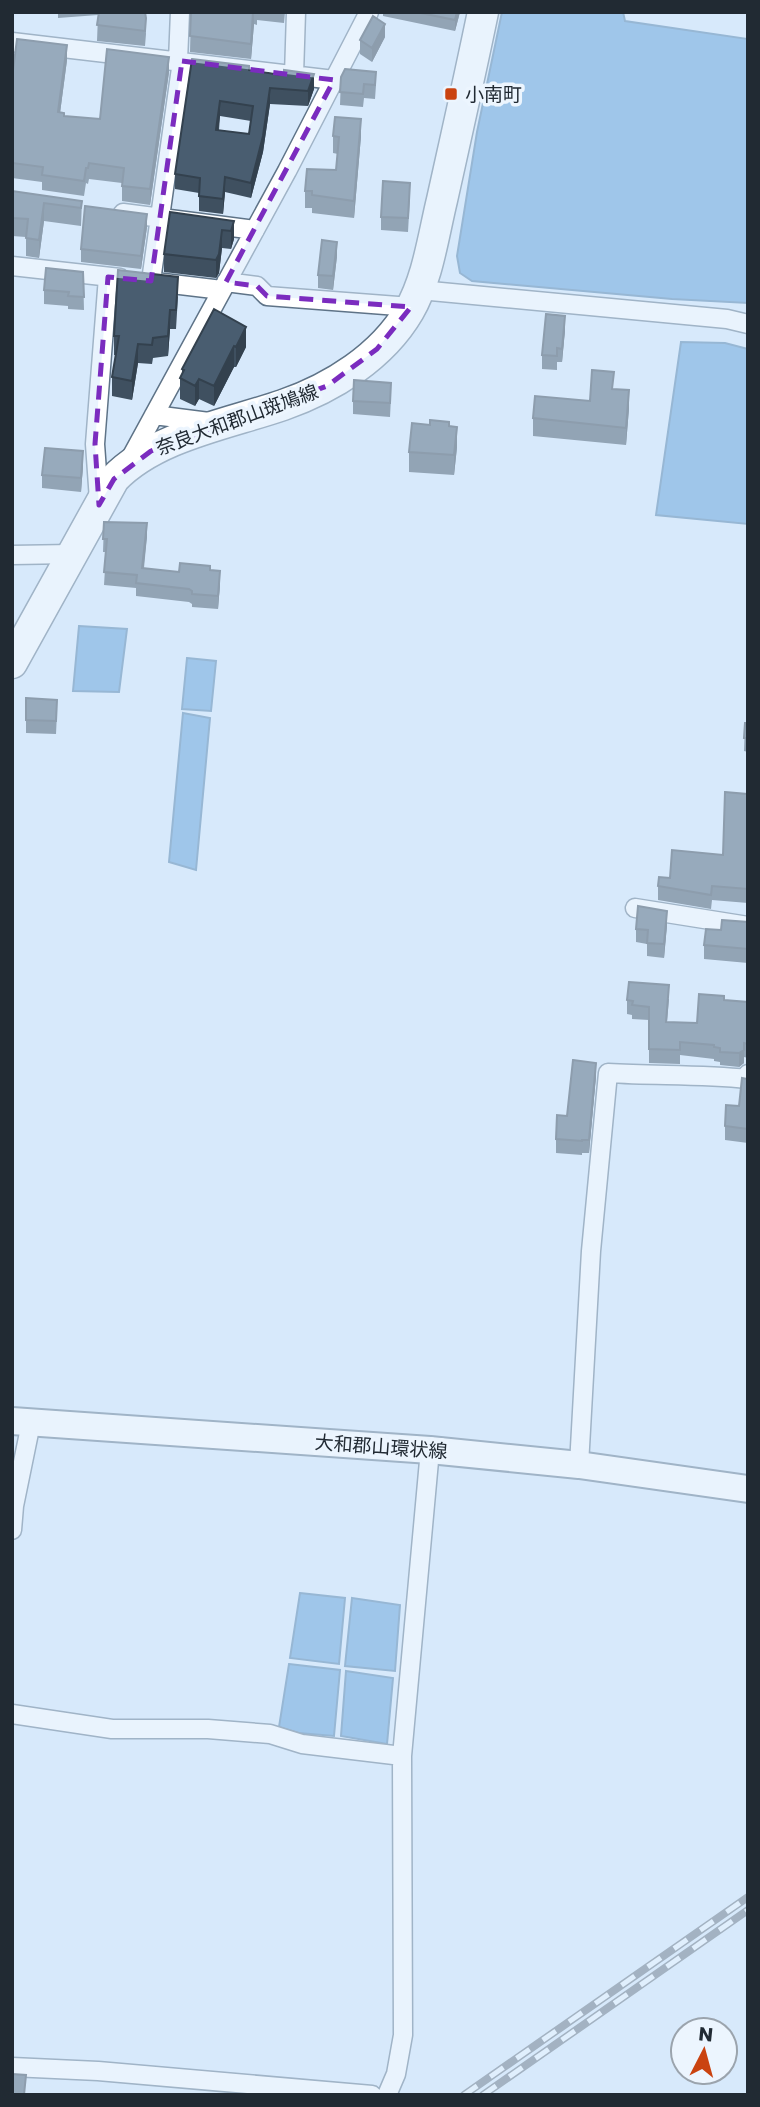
<svg xmlns="http://www.w3.org/2000/svg" width="760" height="2107" font-family="Poppins,'Noto Sans JP',sans-serif">
<rect width="100%" height="100%" fill="#d7e9fb"/>
<path fill="#5c9cd6" stroke="#4a7aa5" stroke-width="2" d="M502,12H623L625,21L748,39V303L672,299L472,281L460,273L457,256L477,132Z
M681,342L725,343L748,349V524L656,515Z
M79,626L127,629L119,692L73,691Z
M187,658L216,661L211,711L182,709Z
M183,713L210,718L196,870L169,862Z
M300,1593L345,1598L339,1664L290,1658Z
M352,1598L400,1605L395,1671L345,1666Z
M289,1664L340,1670L334,1736L299,1733L279,1727Z
M346,1671L393,1678L387,1744L341,1736Z"/>
<g fill="none" stroke-linecap="round" stroke-linejoin="round">
<defs>
<path id="street" d="M12,42L334,80
M178,61L180,12
M294,75L296,12
M123,213L255,230
M12,266L120,278
M151,281L182,61
M155,282L222,290
M226,282L257,286L267,296L411,307
M420,290L727,319L748,324
M154,415L209,422
M129,461L287,171L369,12
M99,500L95,444L108,277
M12,555L72,554
M635,908L748,926
M579,1465L591,1251L608,1073C655,1076 701,1074 747,1079L748,1074
M12,1530L14,1506L31,1423
M12,1714L112,1729H208L270,1734L302,1744L402,1756
M12,2067L98,2071L372,2095
M387,2095L396,2074L403,2035L402,1756L430,1450"/>
<path id="secondary" d="M12,1421L430,1450L579,1465L748,1489"/>
<path id="primary" d="M12,663L114,479C155,436 228,424 283,405C332,388 382,357 409,311C428,278 433,237 442,200C456,137 470,75 483,12"/>
</defs>
<use href="#street" stroke="#5e7387" stroke-width="21"/>
<use href="#secondary" stroke="#5e7387" stroke-width="30"/>
<use href="#primary" stroke="#5e7387" stroke-width="33"/>
<use href="#street" stroke="#fff" stroke-width="18"/>
<use href="#secondary" stroke="#fff" stroke-width="26"/>
<use href="#primary" stroke="#fff" stroke-width="30"/>
<defs>
<path id="rail" d="M464,2095L748,1897
M483,2095L748,1910"/>
</defs>
<use href="#rail" stroke="#64707c" stroke-width="8"/>
<use href="#rail" stroke="#ecf5fe" stroke-width="5" stroke-dasharray="16" stroke-linecap="butt"/>
</g>
<path fill="#3f5060" fill-rule="evenodd" d="M58,12H145L146,34L145,46L97,41L98,15L58,18Z
M191,12H285L284,23L257,20V25L254,24L251,59L190,52Z
M383,12H460L455,31L383,16Z
M385,37L372,62L360,54V40Z
M192,59L249,70L314,89L308,106L270,104L263,152L251,198L225,192L223,214L199,211V193L175,189V174ZM220,116L251,121L249,134L219,130Z
M67,60L60,113L64,116L100,119L169,72L150,205L122,201V183L89,179L88,184L86,183L84,196L42,190V182L12,178V78Z
M341,77L376,85L375,99L364,98L363,107L340,105Z
M333,136H361L354,218L312,213V208H305V191L336,170L338,154L333,153Z
M12,191L82,201L81,226L44,221L39,258L26,256V237L12,236Z
M410,196L408,232L381,230V217Z
M234,221V239L231,249L222,248L219,273L216,278L164,272V254Z
M147,227L141,269L81,262V249Z
M337,256L333,290L318,288V275Z
M83,272L84,310L68,309V306L44,304V290Z
M178,296L176,329H170L168,356L153,358L152,364L138,363L132,400L112,396V377L116,355H114V336Z
M214,309L246,347L236,367H234L214,406L199,399L195,406L180,399V378L182,375V369Z
M565,330L562,362H557V370L542,369V355Z
M614,389L629,408L626,445L533,436V418L590,401Z
M391,397L390,417L353,414V401Z
M430,425L449,426L457,447L454,475L409,472V452Z
M83,465L81,492L42,488V475Z
M104,522L147,536L144,568L179,572L210,570L220,584L218,609L192,607V604L189,602L136,596V588L104,585L106,552H103Z
M26,698L57,713L56,734L26,733Z
M745,723H748V752L744,751Z
M747,797H748V903L712,900L711,909L658,900V886L670,878L723,855Z
M748,922V963L704,959V945L721,930Z
M667,925L664,958L647,956V944L636,942V929Z
M669,999L667,1022L697,1023L724,1000L748,1002V1058L744,1057V1063L739,1067L720,1065V1062L714,1061V1059L680,1055V1064L649,1063V1020L632,1019V1015L627,1014V1000Z
M596,1076L589,1153H582V1155L556,1153V1139L567,1116Z
M748,1079V1143L725,1140V1126L739,1106Z"/>
<path fill="#33414e" d="M254,12V24L251,59V44Z
M457,12H460L455,31V20Z
M385,24V37L372,62V48Z
M67,45V60L58,128V112Z
M169,57V72L150,205V189Z
M314,74V89L308,106V91Z
M270,88V104L263,152L251,198V183Z
M220,101V116L216,145V130Z
M361,119V136L354,218V201Z
M225,177V192L223,214V199Z
M44,203V221L39,258V240Z
M147,214V227L141,269V256Z
M234,221V239L231,249V231Z
M222,230V248L219,273L216,278V260Z
M337,242V256L333,290V276Z
M170,310V329L168,356V336Z
M565,316V330L562,362V349Z
M246,327V347L236,367V347Z
M138,344V363L132,400V381Z
M234,346V367L214,406V386Z
M199,379V399L195,406V386Z
M629,390V408L626,445V428Z
M457,427V447L454,475V455Z
M83,451V465L81,492V478Z
M147,523V536L142,581V568Z
M220,571V584L218,609V596Z
M667,911V925L664,958V944Z
M744,1043V1063L739,1067V1053Z
M596,1063V1076L589,1153V1140Z"/>
<path fill="#495d70" stroke="#33414e" stroke-width="2" fill-rule="evenodd" d="M99,12H145L146,18L145,31L97,25Z
M191,12H253L251,44L190,36Z
M416,12H457L455,20Z
M373,16L385,24L372,48L360,40Z
M17,39L67,45L58,112L64,113V116L100,119L107,49L169,57L150,189L122,186L124,168L89,163L88,168H86L84,181L42,175L43,167L12,163L13,150H12V78Z
M192,59L249,66V70L281,75H284V70L314,74L308,91L270,88L263,136L251,183L225,177L223,199L199,196L200,178L175,174ZM220,101L253,106L249,134L216,130Z
M345,69L376,72L375,85L364,84L363,94L340,92L341,77Z
M335,117L361,119L354,201L312,195V191H305L307,169L336,170L339,137L333,136Z
M383,181L410,183L408,218L381,217Z
M12,191L82,201L81,208L44,203L39,240L26,238L28,219L12,218Z
M85,206L147,214L141,256L81,249Z
M170,212L234,221L231,231L222,230L219,254L216,260L164,254Z
M322,240L337,242L333,276L318,275Z
M46,268L83,272L84,297L68,296L69,292L44,290Z
M118,270L178,277L176,310H170L168,336L153,338L152,345L138,344L132,381L112,377L119,336H114Z
M214,309L246,327L236,347L234,346L214,386L199,379L195,386L180,378L184,370L182,369Z
M546,314L565,316L562,349L557,348V356L542,355Z
M592,370L614,372L612,389L629,390L626,428L533,418L535,396L590,401Z
M354,380L391,383L390,403L353,401Z
M430,420L449,422V426L457,427L454,455L409,452L412,423L430,425Z
M45,448L83,451L81,478L42,475Z
M104,522L147,523L142,568L179,572L180,563L210,566V570L220,571L218,596L192,594V591L189,589L136,583L137,575L104,572L107,539H103Z
M26,698L57,700L56,721L26,720Z
M745,723H748V738H744Z
M725,792L747,794L748,889L712,886L711,895L658,886L659,877L670,878L672,850L723,855Z
M638,906L667,911L664,944L647,943L648,930L636,929Z
M722,920L748,922V949L704,945L706,929L721,930Z
M629,982L669,985L666,1022L697,1023L699,994L724,996V1000L748,1002V1044L744,1043V1050L739,1053L720,1052V1048L714,1047V1045L680,1042V1050L649,1049V1007L632,1005L633,1001L627,1000Z
M573,1060L596,1063L589,1140H582V1141L556,1139L557,1115L567,1116Z
M742,1078L748,1079V1129L725,1126L726,1105L739,1106Z
M12,2074L26,2075L24,2095H12Z"/>
<path d="M0 0H760V2107H0ZM182,61L334,80L226,282L257,286L267,296L411,307L377,349L327,386L151,451L114,479L99,505L95,444L108,277L151,281Z" fill="#d7e9fb" fill-opacity=".55" fill-rule="evenodd"/>
<path fill="none" stroke="#7b2cbf" stroke-width="5" stroke-dasharray="14 9" stroke-linejoin="round" d="M182,61L334,80L226,282L257,286L267,296L411,307L377,349L327,386L151,451L114,479L99,505L95,444L108,277L151,281Z"/>
<rect fill="#ca4310" stroke="#ecf5fe" stroke-width="2.5" x="444" y="87" width="14" height="14" rx="3.5"/>
<g text-anchor="middle" dominant-baseline="central" stroke-width="7" stroke-linejoin="round" paint-order="stroke">
<g font-size="19" fill="#212a33" stroke="#ecf5fe" text-anchor="start">
<text x="465" y="94">小南町</text>
</g>
<g font-size="19" fill="#212a33" stroke="#ecf5fe">
<text transform="translate(237 420) rotate(-20)">奈良大和郡山斑鳩線</text>
<text transform="translate(381 1447) rotate(4)">大和郡山環状線</text>
</g>
</g>
<rect width="760" height="2107" fill="none" stroke="#212a33" stroke-width="28"/>
<g transform="translate(704 2051) rotate(6)"><circle r="33" fill="#ecf5fe" stroke="#9ba4ad" stroke-width="2"/>
<path d="M0-5L12 26L0 18L-12 26Z" fill="#ca4310"/>
<text y="-10" font-size="19" font-weight="bold" text-anchor="middle" fill="#212a33">N</text>
</g>
</svg>
